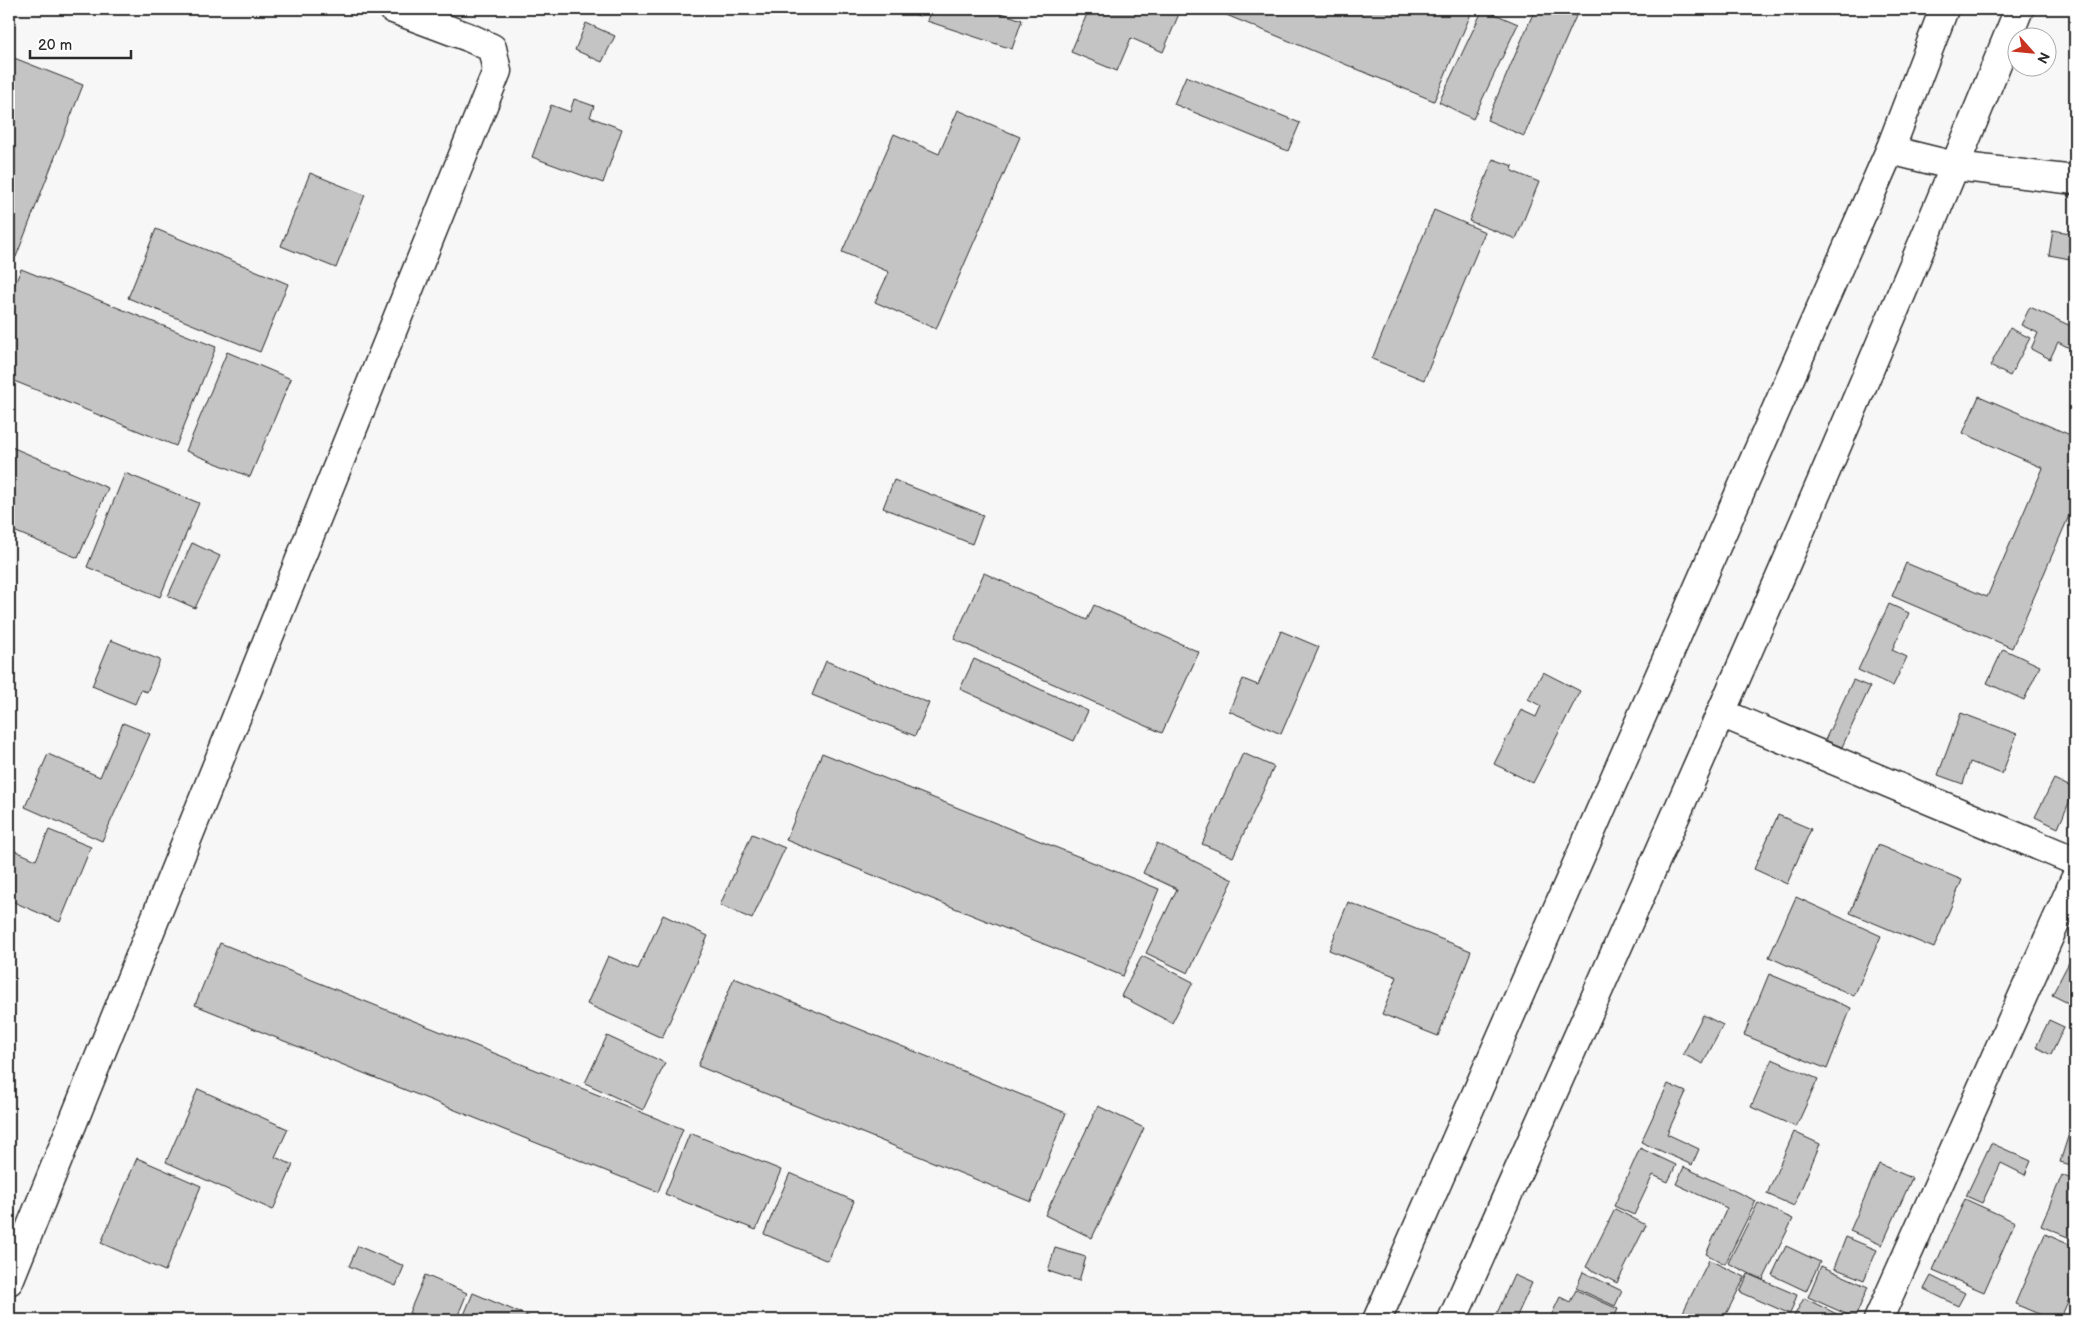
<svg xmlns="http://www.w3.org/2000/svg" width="2084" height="1329" font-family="'Balsamiq Sans',sans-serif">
<rect width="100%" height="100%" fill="#f7f7f7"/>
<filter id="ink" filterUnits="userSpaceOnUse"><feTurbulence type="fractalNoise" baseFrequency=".02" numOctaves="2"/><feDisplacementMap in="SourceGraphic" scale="10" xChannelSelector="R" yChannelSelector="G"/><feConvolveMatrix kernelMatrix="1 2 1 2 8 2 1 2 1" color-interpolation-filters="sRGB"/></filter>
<g filter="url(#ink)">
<path fill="#c4c4c4" stroke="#2b2b2b" d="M897,9H922L920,16Z
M931,9H990L1022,20L1012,49L927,21Z
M1089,9H1181L1163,52L1131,38L1117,71L1071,52Z
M1212,9H1473L1434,101Z
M1483,9L1518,24L1473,119L1439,102Z
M1535,9H1560L1576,16L1524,136L1487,120Z
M586,23L615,36L602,62L575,50Z
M9,56L83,85L16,257L9,255Z
M1186,76L1300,123L1288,151L1174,104Z
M574,99L594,106L590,117L622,129L603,183L532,157L551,105L570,112Z
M958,110L1020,137L936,329L875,302L889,272L842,252L894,134L939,154Z
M1493,159L1513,166L1512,171L1539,182L1516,239L1469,221Z
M310,173L365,195L336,268L281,246Z
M1434,210L1485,232L1424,380L1372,359Z
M156,229L288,284L260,352L128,298Z
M2053,230L2075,234V260L2049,255Z
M9,265L13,267L9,277Z
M21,269L216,347L176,446L9,379V299Z
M2030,307L2075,328V351L2058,342L2050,359L2031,349L2038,333L2021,325Z
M2010,328L2030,338L2010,376L1990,366Z
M227,352L291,379L250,477L186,451Z
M1979,396L2075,437V502L2012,648L1892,596L1906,563L1987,597L2043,468L1963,433Z
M9,446L108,488L78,558L9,529Z
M125,473L199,503L160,597L87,567Z
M894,480L983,515L972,544L883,508Z
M192,543L220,556L195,608L168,596Z
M984,573L1087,620L1094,605L1199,652L1162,733L954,639Z
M1889,604L1909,613L1892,650L1907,657L1893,686L1858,670Z
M1281,631L1319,647L1281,734L1229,711L1243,679L1258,685Z
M111,640L160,660L147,692L141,690L135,704L92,686Z
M2003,649L2040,666L2024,700L1987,683Z
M974,659L1088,711L1074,741L960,689Z
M826,661L929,703L915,736L812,695Z
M1543,672L1580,691L1533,783L1494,764L1521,710L1536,717L1541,706L1528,699Z
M1853,680L1870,687L1842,747L1825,740Z
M1961,713L2017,734L2002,774L1970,762L1963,784L1938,775Z
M123,723L150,734L102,841L25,807L48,754L100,777Z
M822,753L1159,889L1123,976L786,840Z
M1243,753L1274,767L1233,857L1202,844Z
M2054,779L2075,789L2058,828L2035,817Z
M1778,815L1811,829L1787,884L1754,869Z
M49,830L91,847L60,922L9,900V848L36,860Z
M752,834L785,848L752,919L720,905Z
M1157,843L1233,880L1188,973L1146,953L1177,889L1143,873Z
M1878,845L1962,880L1934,948L1850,913Z
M1796,897L1881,936L1854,996L1769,957Z
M1348,902L1471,951L1438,1036L1382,1014L1397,977L1329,950Z
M663,915L708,936L662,1038L587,1004L608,956L638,969Z
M220,943L683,1129L658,1192L195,1005Z
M2075,951V999L2072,1005L2052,995Z
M1142,956L1193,982L1172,1023L1121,996Z
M1769,974L1851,1008L1827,1069L1744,1035Z
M734,978L1066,1113L1031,1202L698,1066Z
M1703,1015L1723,1025L1703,1064L1683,1054Z
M2049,1020L2064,1027L2051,1055L2036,1047Z
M607,1036L665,1063L643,1110L585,1083Z
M1772,1059L1818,1079L1796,1127L1751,1107Z
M1668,1084L1686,1092L1667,1134L1699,1149L1692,1165L1641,1142Z
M198,1089L288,1129L275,1157L293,1165L273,1210L166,1162Z
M1098,1106L1144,1128L1092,1238L1045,1215Z
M2074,1118H2075V1166L2060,1162Z
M1794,1132L1820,1144L1794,1206L1767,1194Z
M690,1133L781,1170L756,1230L665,1194Z
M1991,1143L2031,1161L2025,1175L2001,1163L1982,1203L1966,1196Z
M1640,1148L1676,1165L1668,1182L1653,1175L1634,1215L1614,1206Z
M137,1158L201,1186L165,1271L101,1243Z
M1879,1164L1912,1178L1882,1245L1850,1231Z
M1684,1167L1756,1201L1725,1264L1706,1254L1727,1208L1676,1184Z
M790,1173L854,1201L828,1261L764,1234Z
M2062,1175L2075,1181V1240L2041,1226Z
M1965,1199L2015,1222L1984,1292L1933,1270Z
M1758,1203L1793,1219L1763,1280L1728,1263Z
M1615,1209L1646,1225L1617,1283L1586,1267Z
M2045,1234L2075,1247V1285L2060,1320H2053L2015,1304Z
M1846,1237L1877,1250L1864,1280L1834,1268Z
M358,1246L404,1266L396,1286L349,1266Z
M1786,1246L1820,1262L1806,1291L1772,1275Z
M1055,1248L1086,1257L1079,1281L1048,1271Z
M1709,1260L1745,1277L1723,1320H1679Z
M1821,1266L1868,1287L1855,1318L1808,1297Z
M1583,1272L1622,1291L1615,1306L1576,1288Z
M1748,1274L1797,1295L1790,1314L1740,1292Z
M425,1275L467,1293L456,1320H427L409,1313Z
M1514,1275L1532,1283L1515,1320H1494Z
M1931,1276L1965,1293L1958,1306L1924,1289Z
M1576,1290L1618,1309L1613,1320H1549L1560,1297L1570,1302Z
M473,1293L537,1320H462Z
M1804,1298L1847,1319L1846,1320H1792Z
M2022,1314L2034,1320H2019Z"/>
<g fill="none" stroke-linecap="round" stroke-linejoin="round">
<defs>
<path id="minor" d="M1890,150L1955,166L2075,180
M1721,713L2075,861
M9,1281L497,71L492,48L468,37L393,9
M1878,1320L2075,879"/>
<path id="tertiary" d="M1377,1320L1890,150L1944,9
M1452,1320C1645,885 1841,450 2019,9"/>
</defs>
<use href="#minor" stroke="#2b2b2b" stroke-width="31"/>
<use href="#tertiary" stroke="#2b2b2b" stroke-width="31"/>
<use href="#minor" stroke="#fff" stroke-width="28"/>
<use href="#tertiary" stroke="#fff" stroke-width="28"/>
</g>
</g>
<rect width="2084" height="1329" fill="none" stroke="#fff" stroke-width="30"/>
<rect x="15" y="15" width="2054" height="1299" fill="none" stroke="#2b2b2b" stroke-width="2" filter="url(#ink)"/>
<g transform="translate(2032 52) rotate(117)"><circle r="24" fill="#ffffff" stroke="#aaaaaa"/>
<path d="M0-4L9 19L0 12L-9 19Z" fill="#c8321e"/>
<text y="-8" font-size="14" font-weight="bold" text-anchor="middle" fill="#2b2b2b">N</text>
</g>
<path d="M30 50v8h101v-8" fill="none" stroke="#2b2b2b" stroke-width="2.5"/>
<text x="38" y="50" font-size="15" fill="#2b2b2b" stroke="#ffffff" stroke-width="4" paint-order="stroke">20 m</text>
</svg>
